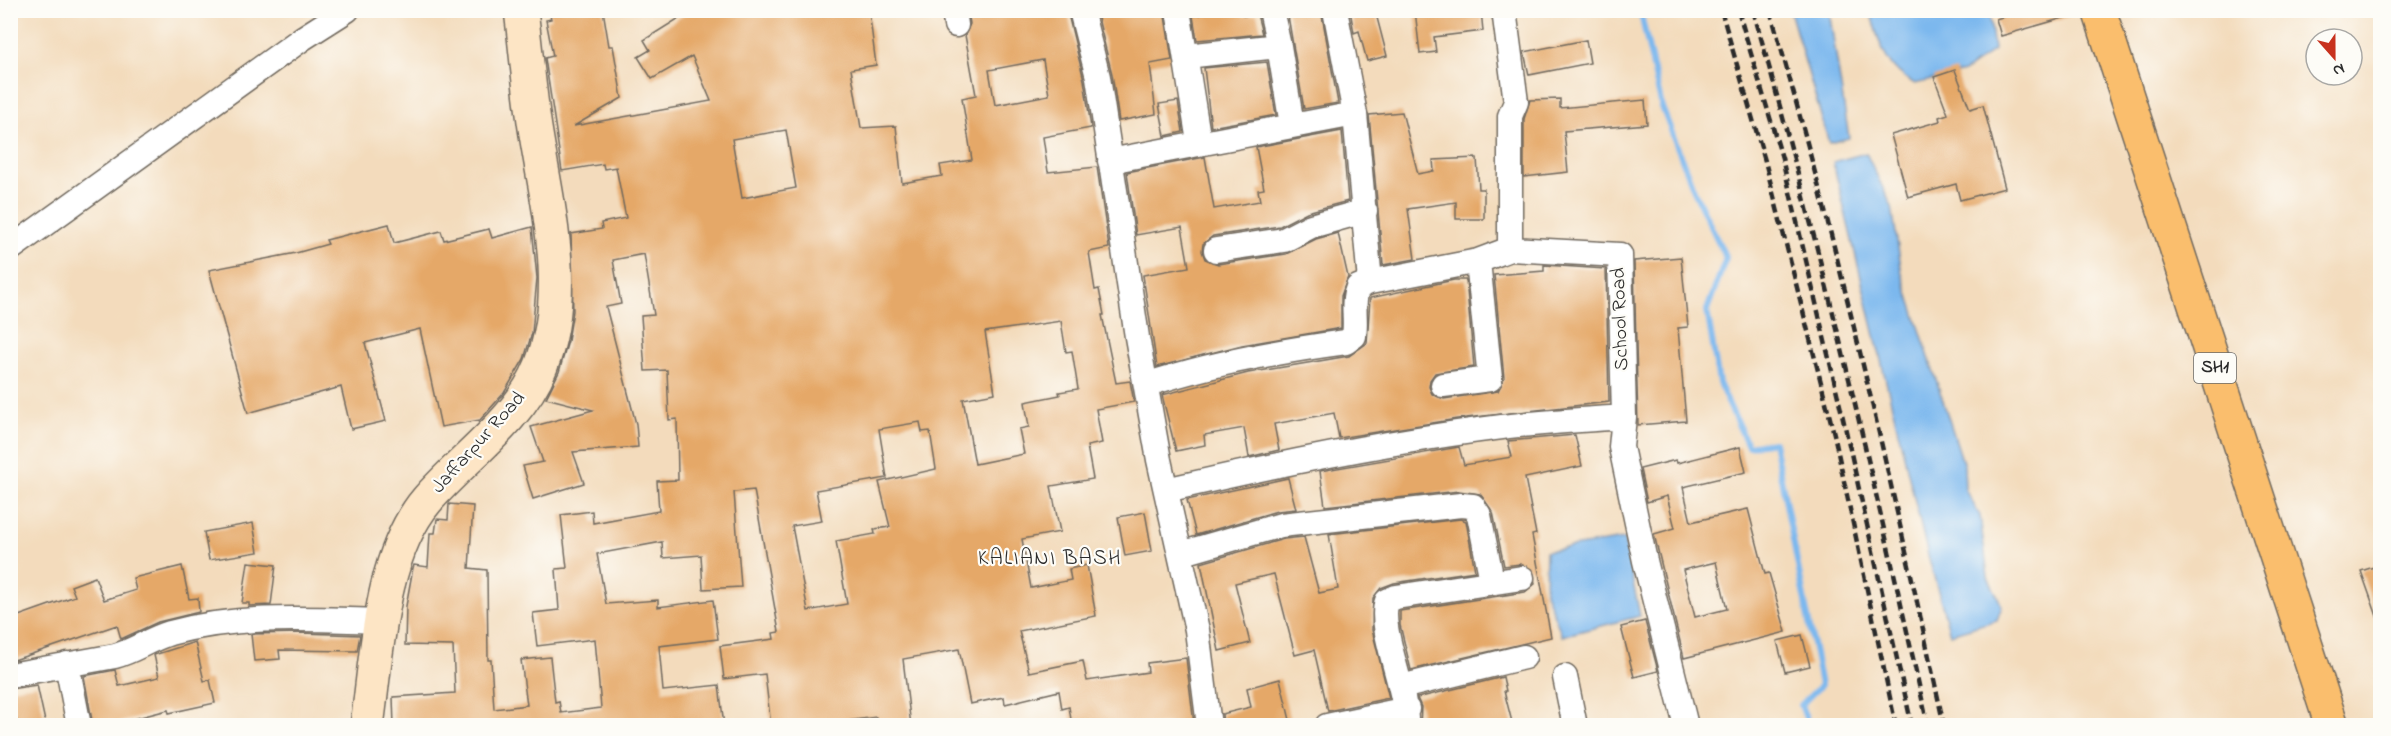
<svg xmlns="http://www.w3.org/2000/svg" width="2391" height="736" font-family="'Indie Flower',sans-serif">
<rect width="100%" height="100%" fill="#fdfcf7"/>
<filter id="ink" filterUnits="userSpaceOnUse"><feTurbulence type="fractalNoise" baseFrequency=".0167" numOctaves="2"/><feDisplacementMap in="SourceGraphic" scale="12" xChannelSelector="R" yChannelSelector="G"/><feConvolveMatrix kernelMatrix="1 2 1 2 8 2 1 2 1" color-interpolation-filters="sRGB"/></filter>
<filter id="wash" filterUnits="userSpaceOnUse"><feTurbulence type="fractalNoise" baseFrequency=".008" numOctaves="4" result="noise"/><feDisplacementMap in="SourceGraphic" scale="24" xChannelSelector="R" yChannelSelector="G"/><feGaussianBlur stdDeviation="1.35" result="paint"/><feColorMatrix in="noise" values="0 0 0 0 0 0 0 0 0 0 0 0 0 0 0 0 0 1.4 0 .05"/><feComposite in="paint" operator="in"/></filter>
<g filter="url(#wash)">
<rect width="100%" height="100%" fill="#f3dbbc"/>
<path fill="#7cb8ee" stroke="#54728c" stroke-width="1.5" d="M1790,11H1829L1849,138L1829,143Z
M1870,11H1989L1994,50L1964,72L1915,84C1883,66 1880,44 1870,11Z
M1866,153L1892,207L1902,274L1964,466L1965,489L1980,516L1988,577L2002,606L1997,620L1950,634L1928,555L1833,162Z
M1624,539L1640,616L1562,636L1545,592L1546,551Z"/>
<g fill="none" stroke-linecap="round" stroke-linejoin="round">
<path stroke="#7cb8ee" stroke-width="6" d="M1640,10L1662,107L1695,193L1726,258L1707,310L1719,383L1748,446L1774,442L1821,685L1801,705L1809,726"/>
</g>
<g id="blocks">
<path fill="#e5a867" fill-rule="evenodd" d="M549,10H603L609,46H613L622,98L574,126L711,101L692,56L652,79L638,57L650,50L644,40L692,10H869L876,65L851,69L861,128L896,126L902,183L942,176L940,165L972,160L962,98L976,95L965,35L970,24L968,10H1067L1084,80L1091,128L1043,137L1048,172L1097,167L1109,248L1089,252L1095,290L1099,289L1104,315H1102L1116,383L1130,381L1134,402L1096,409L1102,443L1087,446L1093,479L1051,486L1060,532L1022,539L1031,588L1071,580L1069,569L1087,565L1096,616L1019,631L1029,672L1083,661L1087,681L1148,672L1147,663L1186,658L1194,724L1072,726L1069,707L1062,709L1059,691L1005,704L1004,697L970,704L959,649L903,659L911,726H881V719L877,720L876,717L809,726H771L765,674L724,679L720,646L774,639L773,633L779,632L754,490L734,492L741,587L703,589L701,555L663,558L662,542L597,554L606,604L658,600V607L713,600L718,639L659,646L663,691L719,685L724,726H394L393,697L455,693L453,646L405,645L406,606L413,568L414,565L428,567L430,533H435L437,519L448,520L449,504L473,506L469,568L487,570L488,660H491L494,709L527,705L521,660L550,657L555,702L559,701L561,713L601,708L595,639L537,646L533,613L559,610L556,569L567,568L561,515L592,511L593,523L659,511L657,481L678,480L677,419L669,420L667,370L645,371L641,316L654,315L644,254L613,260L621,304L606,307L636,424L638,447L573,452L584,483L533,499L523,466L543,462L531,427L593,410L546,398L559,372L568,341L573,311L571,234L602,229L601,223L626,218L616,167L604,169L603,164L562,171L545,58L553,56L546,20L551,19ZM1043,60L1049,95L995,105L989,70ZM786,130L796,188L742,198L732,139ZM1061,321L1066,352L1072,351L1078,389L1059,392L1060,395L1025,402L1029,427L1019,429L1024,454L975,464L963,399L995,393L985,332ZM920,422L922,432L930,431L936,469L879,482L890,527L874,529L875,534L836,541L847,604L808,611L792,526L822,521L816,490L887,478L879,429Z
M1096,10H1164L1172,60L1150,64L1156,114L1119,121L1112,74Z
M1224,10H1242L1243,16L1257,14L1262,34L1197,40L1193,16Z
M1287,10H1321L1338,103L1304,109Z
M1350,10H1375L1387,56L1367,61L1359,31L1354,33Z
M1415,10H1481L1483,31L1434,37L1436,52L1420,54Z
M2023,10H2074V15L2001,36L1996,19Z
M1586,40L1590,63L1529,75L1524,52Z
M1267,62L1276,115L1211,127L1204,68Z
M1955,70L1970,109L1983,105L2005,188L1960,200L1956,184L1908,197L1891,135L1940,121L1939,117L1948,114L1934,77Z
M1560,99V108L1645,100L1647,124L1564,131L1568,172L1524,177V119L1530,100Z
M1178,101L1183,132L1165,136L1159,104Z
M1402,112L1418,174L1434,171L1433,160L1477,158L1479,189H1484V219H1456V202L1408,209L1415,259L1383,265L1369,115Z
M1342,131L1348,201L1307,212L1280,226L1213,236L1203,244L1202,251L1205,259L1218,264L1286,254L1316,239L1338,233L1348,277L1341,296V328L1242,345L1157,367L1143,275L1189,267L1182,227L1136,235L1127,172L1205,157L1214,209L1260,201L1258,190L1264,189L1256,147Z
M389,224L394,243L441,231L444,240L489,229L492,238L532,227L537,278L532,333L524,359L504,393L480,420L441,427L420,329L365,343L386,421L351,429L341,387L248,413L209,270L296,253L328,244L326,240Z
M1681,257L1688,327L1678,328L1686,421L1638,425L1634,261Z
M1544,265L1606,269L1609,402L1457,419L1339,438L1334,413L1274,424L1279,450L1249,457L1244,428L1204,435L1205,445L1176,451L1162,395L1248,373L1349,356L1367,343L1370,298L1454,280H1466L1474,367L1435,373L1430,380L1429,387L1432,394L1444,399L1498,391L1504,378L1494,275L1544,271Z
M1575,435L1582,466L1525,478L1536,534L1532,535L1551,637L1411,670L1400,625V611L1525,592L1535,584L1533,570L1520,564L1504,566L1493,512L1480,494L1459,491L1325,506L1320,471L1459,447L1464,465L1512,457L1508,441Z
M1740,447L1746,472L1683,487L1691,522L1748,509L1765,574L1769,573L1786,632L1684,658L1654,534L1675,528L1667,496L1647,502L1640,469L1676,460L1677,463ZM1716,562L1727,609L1695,617L1683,570Z
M1288,478L1296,509L1277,511L1196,535L1187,500Z
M1145,512L1152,551L1125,556L1118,517Z
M1461,519L1466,521L1475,571L1394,583L1381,588L1373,598L1372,630L1389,698L1328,711L1314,650L1295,655L1274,574L1235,583L1250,643L1219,651L1201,563L1284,539L1304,537L1319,593L1338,589L1329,534Z
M253,523L258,552L209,560L204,532Z
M248,562L276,565L271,605L249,606V603H242Z
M2380,565V619H2378L2361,571Z
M182,566L189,599L198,598L199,612L158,622L121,639L117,625L14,660L10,651V619L75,596L71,586L95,577L104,600L136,590L133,578Z
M1645,621L1658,671L1634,677L1621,627Z
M302,633L360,635L357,651L279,650L280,659L254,661L251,634Z
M1802,635L1810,666L1785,672L1777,641Z
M195,642L204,681L210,680L215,703L169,713L168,710L106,726H93L84,676L115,670L119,686L159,677L154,655Z
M1503,677L1506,691H1504L1513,726H1420L1421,707L1417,698Z
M1280,679L1290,720L1267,726H1223L1222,714L1251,707L1247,688Z
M37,685L46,726H18L10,689Z"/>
</g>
</g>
<g filter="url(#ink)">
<use href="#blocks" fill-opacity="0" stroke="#71695e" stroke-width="1.5"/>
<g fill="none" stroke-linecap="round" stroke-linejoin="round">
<defs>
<path id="street" d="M954,10L956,25
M1081,10L1098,77L1137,337L1159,460L1197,630L1209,726
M1178,10L1199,142
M1271,10L1279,46
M1335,10L1355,114L1370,282
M1504,10L1516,102L1510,116V249
M1186,56L1279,46L1292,125
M1110,161L1355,114
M10,249L303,38L347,10
M1216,250L1284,240L1311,226L1365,211
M1146,385C1210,363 1279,351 1346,342L1354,336C1357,319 1351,303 1358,287L1370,282L1478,261L1510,249L1620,255L1624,417L1621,447L1645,561L1686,726
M1443,385L1490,379L1478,261
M1166,490C1277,464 1388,441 1502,427C1542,422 1584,420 1624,417
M1180,554L1281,525L1461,505L1473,506L1479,515L1492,581
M67,664L79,726
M10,675L115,656C134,651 150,639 170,633C240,614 311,619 382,621
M1565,677L1575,726
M1401,687L1524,657
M1327,726L1407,709
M1406,726C1408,691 1377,628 1387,601L1396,597L1522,578"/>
<path id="secondary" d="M367,726C377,655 380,555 427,500C464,457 519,421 541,366C571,292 547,204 535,128C529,89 526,50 521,10"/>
<path id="primary" d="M2099,10L2332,726"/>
</defs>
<use href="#street" stroke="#71695e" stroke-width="27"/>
<use href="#secondary" stroke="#71695e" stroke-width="36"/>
<use href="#primary" stroke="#71695e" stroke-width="36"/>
<use href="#street" stroke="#fff" stroke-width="24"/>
<use href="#secondary" stroke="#fde5c5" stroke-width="33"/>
<use href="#primary" stroke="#fabe6d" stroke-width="33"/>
<path stroke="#2b2b2b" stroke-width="4.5" stroke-dasharray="9 4.5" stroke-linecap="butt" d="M1721,10L1765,161L1834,434L1896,726
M1738,10L1782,158L1846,431L1912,726
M1753,10C1821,247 1875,486 1928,726
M1770,10C1839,247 1892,485 1944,726"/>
</g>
</g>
<g text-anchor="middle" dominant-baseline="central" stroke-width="4.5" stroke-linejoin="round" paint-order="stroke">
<rect fill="#fdfcf7" stroke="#6a6a68" stroke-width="1.5" x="2194" y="353" width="42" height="30" rx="4.5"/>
<g font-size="18" font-weight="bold" fill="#2b2b2b">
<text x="2215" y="368">SH1</text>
</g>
<g font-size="20" fill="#2b2b2b" stroke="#fdfcf7">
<text transform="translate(1621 319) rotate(-92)">School Road</text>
<text transform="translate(479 443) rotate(-48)">Jaffarpur Road</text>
</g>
<g font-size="21" letter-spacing="1.5" fill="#2b2b2b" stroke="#fdfcf7">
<text x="1050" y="559">KALIANI BASH</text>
</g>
</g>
<rect width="2391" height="736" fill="none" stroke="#fdfcf7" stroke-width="36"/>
<g transform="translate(2334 57) rotate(159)"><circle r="28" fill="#fdfcf7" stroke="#a9a8a5" stroke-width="1.5"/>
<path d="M0-4.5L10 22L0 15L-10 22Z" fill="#c8321e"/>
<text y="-9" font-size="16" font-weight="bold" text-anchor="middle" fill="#2b2b2b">N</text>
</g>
</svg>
